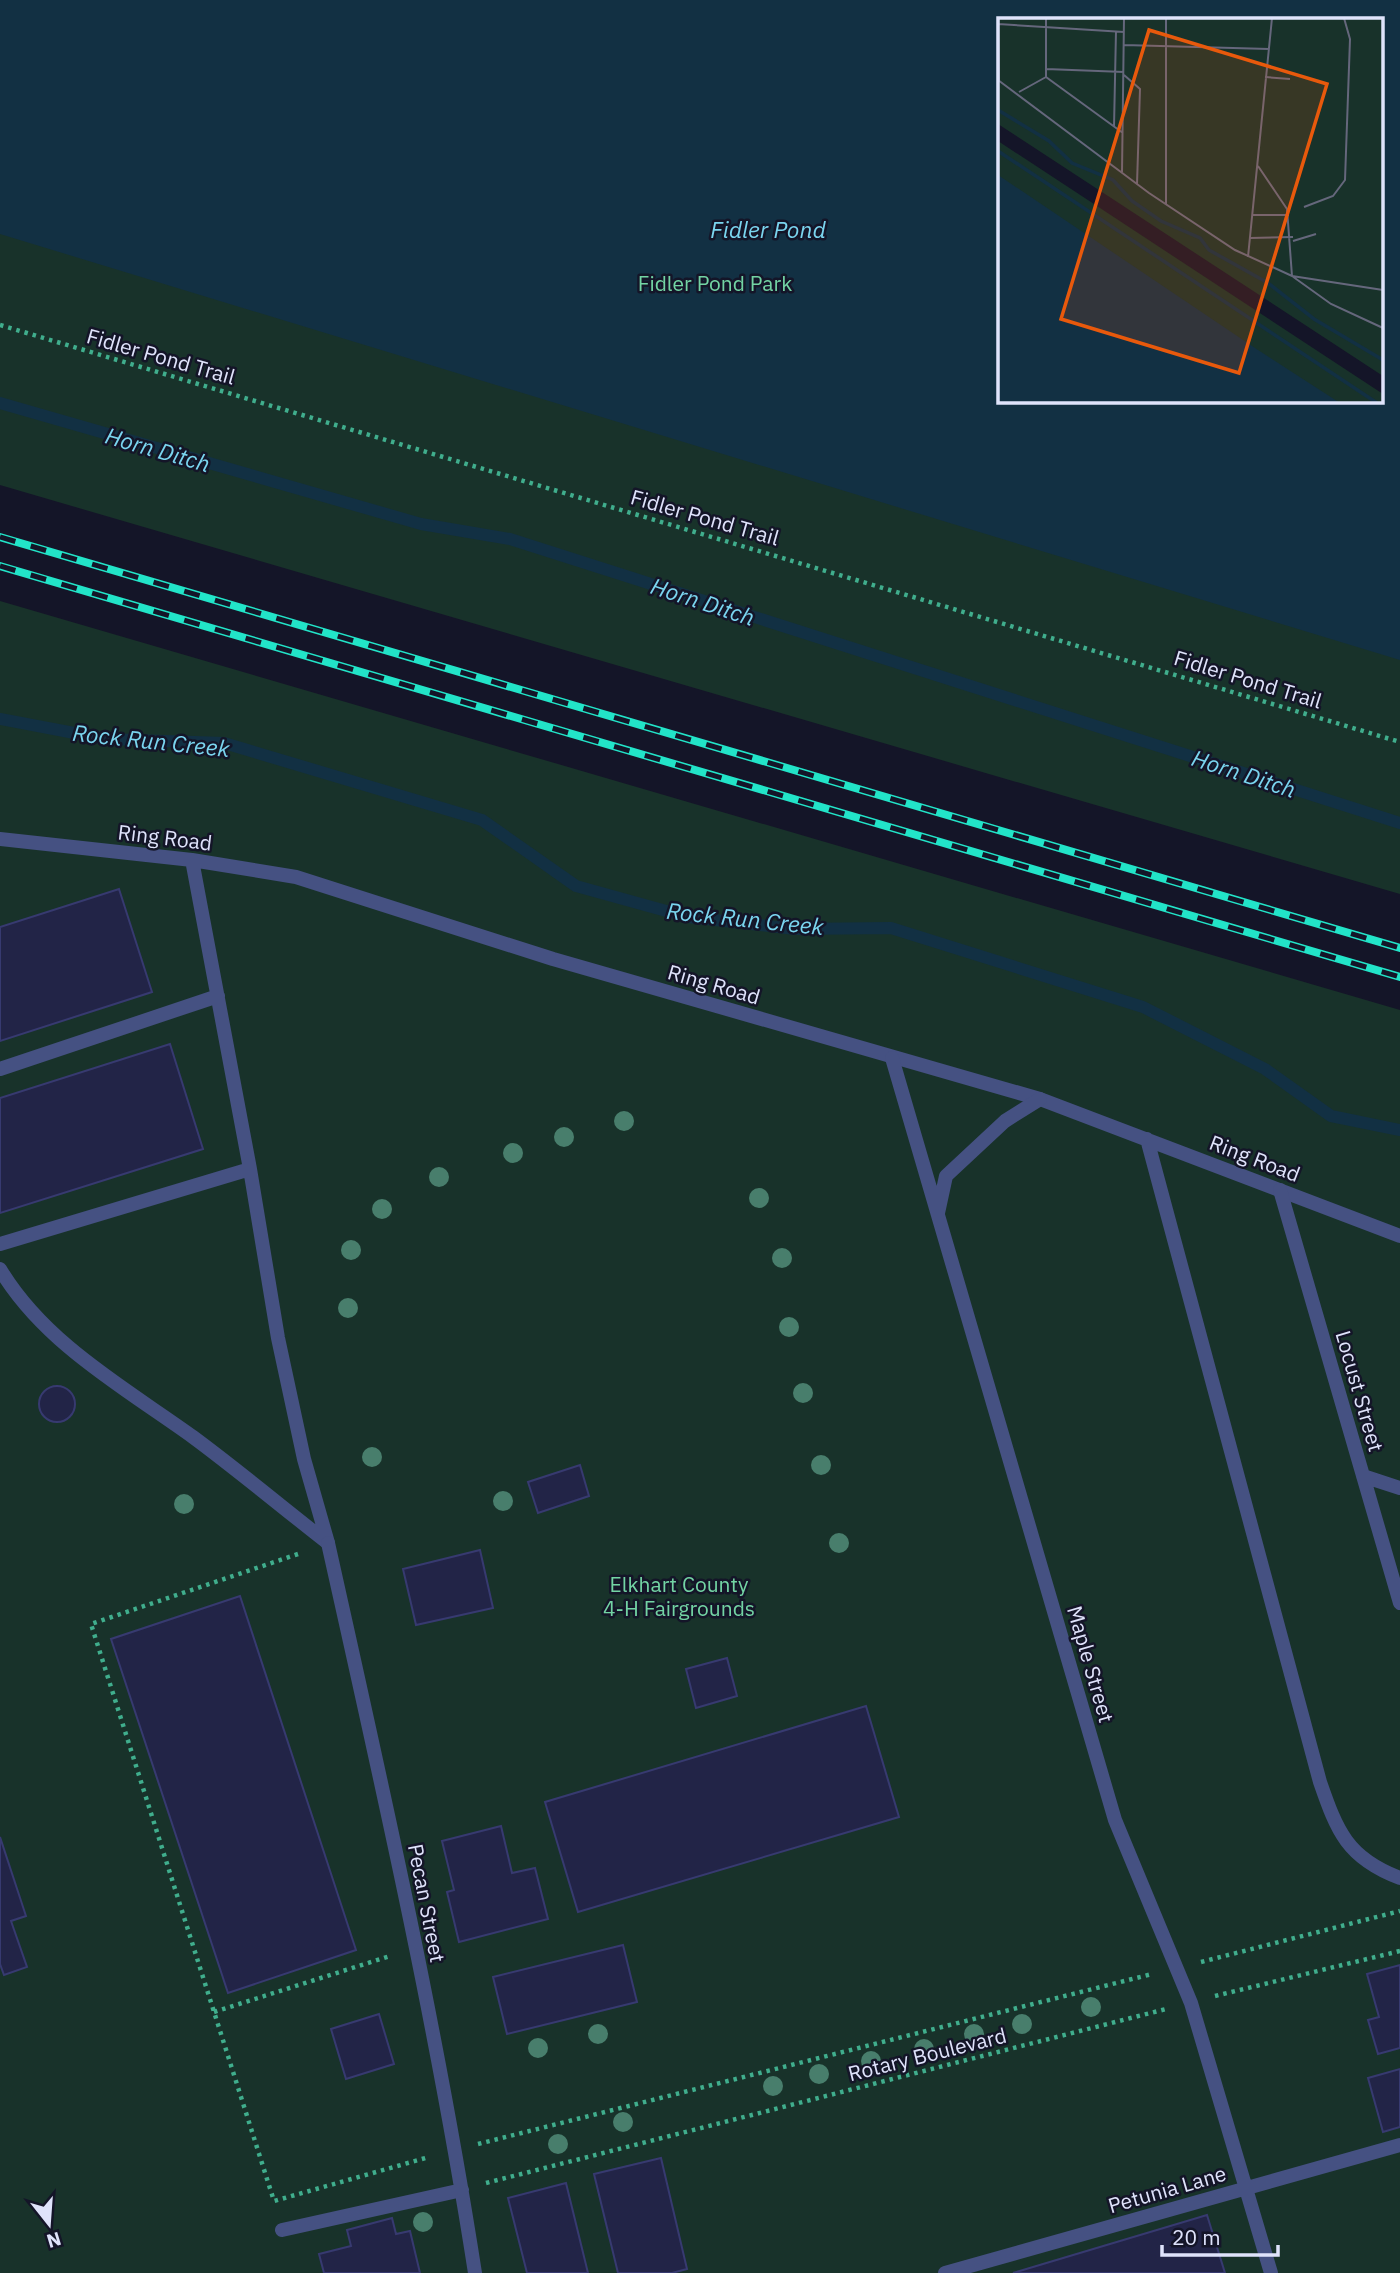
<svg xmlns="http://www.w3.org/2000/svg" width="1400" height="2273" font-family="'IBM Plex Sans',sans-serif">
<rect width="100%" height="100%" fill="#141528"/>
<path fill="#18322a" fill-rule="evenodd" d="M0,0H1400V894L0,485ZM999,19H1381V401H999Z
M0,601L1400,1010V2273H0Z"/>
<path fill="#123043" fill-rule="evenodd" d="M0,0H1400V660L0,234ZM999,19H1381V401H999Z"/>
<g fill="none" stroke-linecap="round" stroke-linejoin="round">
<path stroke="#123043" stroke-width="12" d="M0,403L421,524L510,539L1400,823
M0,719L106,739L224,743L482,820L576,886L688,917L795,929L891,928L1143,1007L1265,1069L1331,1116L1400,1130"/>
</g>
<path fill="#222447" stroke="#373a70" stroke-width="2" d="M119,889L152,992L0,1041V927Z
M170,1044L203,1149L0,1213V1098Z
M39 1404a18 18 0 1 1 36 0a18 18 0 1 1-36 0Z
M580,1465L589,1496L538,1513L528,1482Z
M480,1550L493,1608L416,1625L403,1569Z
M240,1596L356,1950L228,1993L111,1639Z
M727,1658L737,1696L696,1708L686,1669Z
M866,1706L899,1817L578,1912L545,1802Z
M501,1826L512,1873L535,1868L548,1919L459,1942L447,1892L454,1890L442,1841Z
M0,1837L26,1916L11,1921L27,1967L4,1975L0,1964Z
M623,1945L637,2002L507,2034L493,1977Z
M1400,1965V2048L1378,2054L1368,2020L1379,2017L1367,1974Z
M379,2014L394,2064L346,2079L331,2029Z
M1400,2069V2127L1383,2132L1368,2078Z
M661,2158L687,2269L672,2273H618L594,2174Z
M566,2183L588,2273H527L508,2198Z
M1207,2215L1225,2273H1013Z
M392,2218L396,2234L410,2231L420,2273H324L319,2254L351,2246L347,2230Z"/>
<g fill="none" stroke-linecap="round" stroke-linejoin="round">
<path stroke="#40ae8d" stroke-width="4.5" stroke-dasharray="3.5 5" stroke-linecap="butt" d="M0,325L1400,742
M298,1554L91,1624L274,2201L429,2157
M1201,1962L1400,1911
M1215,1996L1400,1951
M214,2012L390,1956
M478,2144L1152,1974
M486,2183L1166,2009"/>
<path stroke="#455182" stroke-width="14" d="M0,839L192,860L296,877L553,959L1040,1099L1400,1236
M192,860L250,1169L278,1338L304,1459L328,1543
M0,1069L218,996
M1147,1139L1320,1782C1337,1831 1347,1858 1400,1878
M0,1244L250,1169
M0,1269C44,1343 125,1388 193,1437C239,1471 283,1508 328,1543"/>
<path stroke="#455182" stroke-width="14" d="M892,1058L1115,1820L1191,2003L1271,2273
M1280,1190L1400,1603
M938,1213L946,1176L1005,1121L1040,1099
M1363,1476L1400,1488
M328,1543C382,1785 437,2028 475,2273
M282,2230L462,2190
M945,2273L1400,2145"/>
<defs>
<path id="rail" d="M0,537L1400,948
M0,566L1400,977"/>
</defs>
<use href="#rail" stroke="#22e4c8" stroke-width="8"/>
<use href="#rail" stroke="#141528" stroke-width="5" stroke-dasharray="16" stroke-linecap="butt"/>
</g>
<g fill="#487e6c">
<circle cx="624" cy="1121" r="10"/>
<circle cx="564" cy="1137" r="10"/>
<circle cx="513" cy="1153" r="10"/>
<circle cx="439" cy="1177" r="10"/>
<circle cx="759" cy="1198" r="10"/>
<circle cx="382" cy="1209" r="10"/>
<circle cx="351" cy="1250" r="10"/>
<circle cx="782" cy="1258" r="10"/>
<circle cx="348" cy="1308" r="10"/>
<circle cx="789" cy="1327" r="10"/>
<circle cx="803" cy="1393" r="10"/>
<circle cx="372" cy="1457" r="10"/>
<circle cx="821" cy="1465" r="10"/>
<circle cx="503" cy="1501" r="10"/>
<circle cx="184" cy="1504" r="10"/>
<circle cx="839" cy="1543" r="10"/>
<circle cx="1091" cy="2007" r="10"/>
<circle cx="1022" cy="2024" r="10"/>
<circle cx="598" cy="2034" r="10"/>
<circle cx="974" cy="2034" r="10"/>
<circle cx="538" cy="2048" r="10"/>
<circle cx="924" cy="2049" r="10"/>
<circle cx="871" cy="2061" r="10"/>
<circle cx="819" cy="2074" r="10"/>
<circle cx="773" cy="2086" r="10"/>
<circle cx="623" cy="2122" r="10"/>
<circle cx="558" cy="2144" r="10"/>
<circle cx="423" cy="2222" r="10"/>
</g>
<g text-anchor="middle" dominant-baseline="central" stroke-width="5" stroke-linejoin="round" paint-order="stroke">
<g font-size="21" fill="#73d4a4" stroke="#141528">
<text x="715" y="283">Fidler Pond Park</text>
<text x="679" y="1584">Elkhart County<tspan x="679" dy="24">4-H Fairgrounds</tspan></text>
</g>
<g font-size="21" fill="#dfe3fb" stroke="#141528">
<text transform="translate(161 356) rotate(16)">Fidler Pond Trail</text>
<text transform="translate(705 517) rotate(16)">Fidler Pond Trail</text>
<text transform="translate(1248 679) rotate(17)">Fidler Pond Trail</text>
<text transform="translate(165 837) rotate(7)">Ring Road</text>
<text transform="translate(714 984) rotate(16)">Ring Road</text>
<text transform="translate(1255 1158) rotate(21)">Ring Road</text>
<text transform="translate(1360 1391) rotate(74)">Locust Street</text>
<text transform="translate(1091 1664) rotate(74)">Maple Street</text>
<text transform="translate(427 1903) rotate(79)">Pecan Street</text>
<text transform="translate(927 2054) rotate(-14)">Rotary Boulevard</text>
<text transform="translate(1167 2189) rotate(-16)">Petunia Lane</text>
</g>
<g font-size="23" font-style="italic" fill="#7ad5ef" stroke="#141528">
<text x="768" y="229">Fidler Pond</text>
<text transform="translate(158 449) rotate(16)">Horn Ditch</text>
<text transform="translate(703 601) rotate(18)">Horn Ditch</text>
<text transform="translate(151 740) rotate(6)">Rock Run Creek</text>
<text transform="translate(1244 773) rotate(18)">Horn Ditch</text>
<text transform="translate(745 918) rotate(6)">Rock Run Creek</text>
</g>
</g>
<g transform="translate(998 18)">
<rect width="385" height="385" fill="#141528"/>
<path d="M0,0H385V358L0,106ZM0,123L385,376V385H0Z" fill="#18322a"/>
<path d="M0,157L260,332L342,385H0Z" fill="#123043"/>
<path fill="none" stroke="#123043" stroke-width="3.5" d="M0,92L51,123L74,145L115,162L134,183L163,203L202,220L211,232L270,265L316,301L385,342M0,133L379,385"/>
<path fill="none" stroke="#65677c" stroke-width="2" d="M0,0L1,62M48,0V59L125,115M168,0V186M0,6L126,14M126,27L271,31M48,51L126,54M126,57L142,71L139,166M267,59L292,61M0,62L151,175L237,232L294,258L385,272M21,74L48,59M116,109L118,13M260,148L289,191L294,258L333,286L385,310M124,154L126,0M306,189L335,178L347,162L352,21L346,0M254,197H291M252,220L295,219M295,223L318,216M250,239L274,0"/>
<path fill="#e8590c" fill-opacity="0.15" stroke="#e8590c" stroke-width="3.5" d="M151,12L329,66L241,355L63,301Z"/>
<rect width="385" height="385" fill="none" stroke="#dfe3fb" stroke-width="3.5"/>
</g>
<g transform="translate(49 2224) rotate(163)" stroke="#141528" stroke-width="5" paint-order="stroke">
<path d="M0-5L12 26L0 18L-12 26Z" fill="#dfe3fb"/>
<text y="-10" font-size="19" font-weight="bold" text-anchor="middle" fill="#dfe3fb">N</text>
</g>
<path d="M1162 2245v10h116v-10" fill="none" stroke="#dfe3fb" stroke-width="3.5"/>
<text x="1172" y="2245" font-size="21" fill="#dfe3fb" stroke="#141528" stroke-width="5" paint-order="stroke">20 m</text>
</svg>
